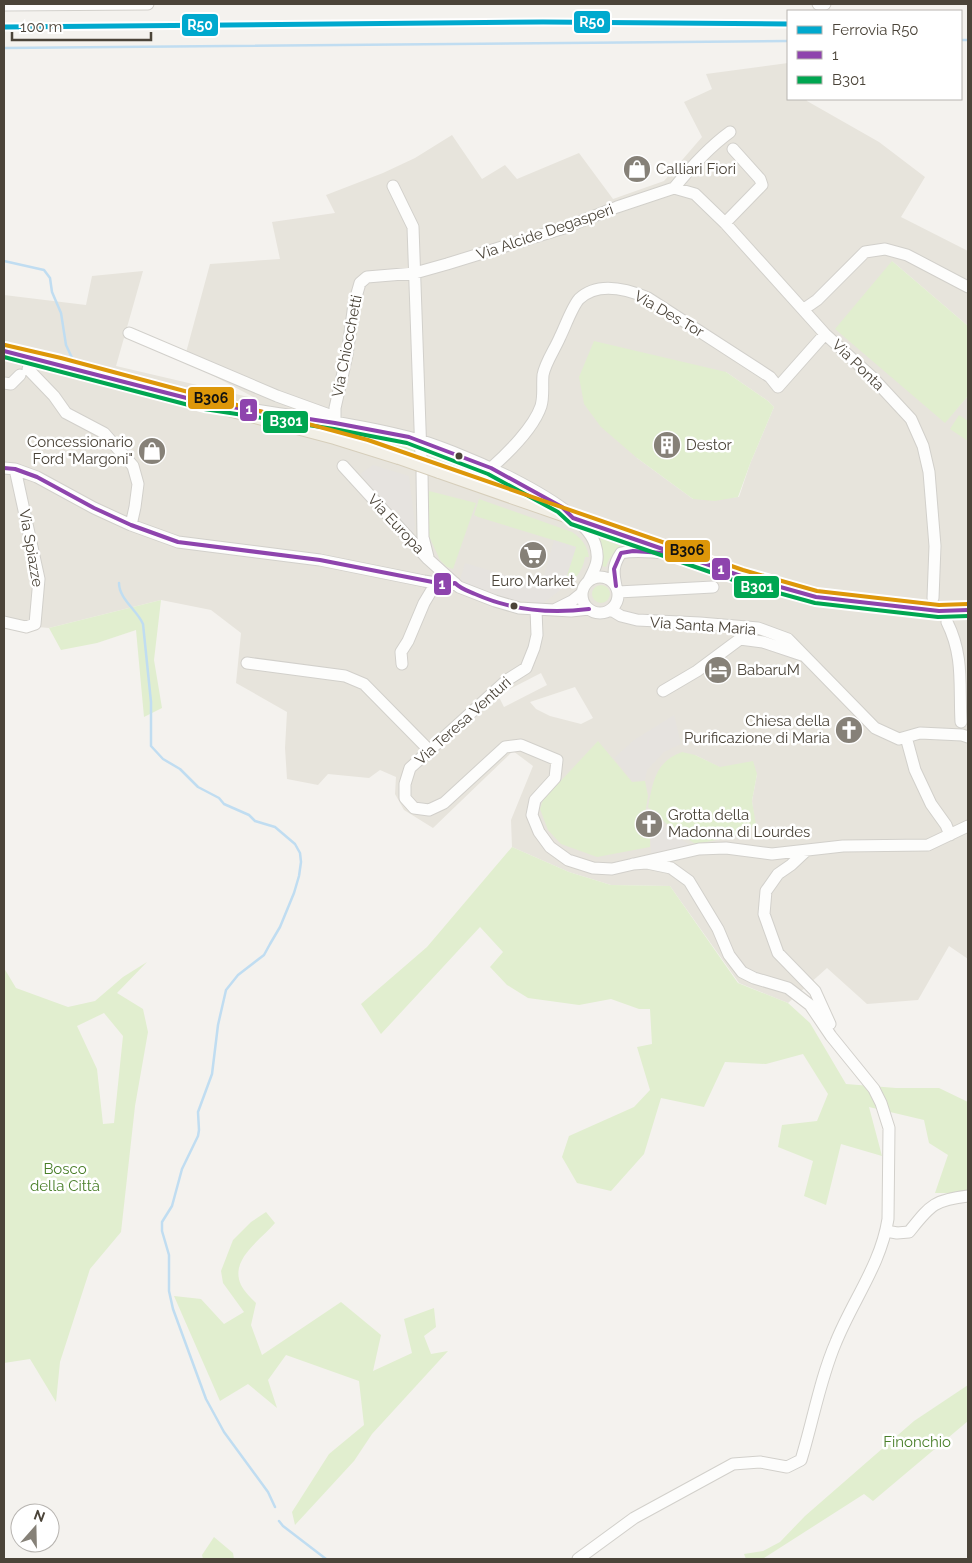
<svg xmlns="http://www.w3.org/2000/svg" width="972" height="1563" font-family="Raleway,sans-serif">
<rect width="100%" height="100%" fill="#f4f2ee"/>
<path fill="#e7e4dc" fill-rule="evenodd" d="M788,63V99H806L807,101L879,142L925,177L901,217L968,251V326L892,261L945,422L968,396V959L949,946L918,1000L867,1004L827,968L788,1003L739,983L670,886L611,885L569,872L512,847L511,820L533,766L513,751L433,828L404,810L395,794L396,777L380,770L369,778L328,774L318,785L287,779L285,748L287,712L236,683L241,633L211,610L161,600L49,628L4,624V295L86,305L92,276L143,271L116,366L257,399L184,360L210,264L280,259L272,222L335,213L326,195L383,173L415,158L452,135L482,179L505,165L517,179L579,153L613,199L664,181L702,137L684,102L712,89L706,74ZM726,372L768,401L774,407L750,464L739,497L693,499L637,458ZM541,673L547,685L504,707L498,695ZM575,687L593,718L581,724L550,716L536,709L530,702ZM695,755L719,767L757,774L752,801L755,825Z"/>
<path fill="#e1eecf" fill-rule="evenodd" d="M892,261L968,326V396L945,423L835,329Z
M594,341L726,372L768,401L774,407L750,464L738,497L715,501L693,499L637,458L601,427L584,404L579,377Z
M959,415L968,421V441L950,429Z
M295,419L403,440L415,450L416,454L349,433Z
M436,451L455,457L548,502L429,459L432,452Z
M429,491L476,503L453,569L447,567L440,560L428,534L426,507Z
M479,499L572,532C582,539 587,545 589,557H585C583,571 575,580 563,588L576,547L478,517L474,515Z
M596,536L623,547C614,551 609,557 606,567L598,565Z
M592 594a9 9 0 1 1 18 0a9 9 0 1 1-18 0Z
M161,600L154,660L162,708L144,717L136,630L97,643L61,650L49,628Z
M598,741L632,782L645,781L648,796L645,814L650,819V847L597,857L561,844L548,830L540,809L543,800Z
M682,752L695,755L720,767L753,761L757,774L752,801L756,825L732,837L696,844L677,833L648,807C653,782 655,762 682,752Z
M512,847L569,872L611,885L670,886L738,983L788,1003L810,1023L846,1084L896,1088H939L968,1102V1193H935L948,1155L929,1143L924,1120L869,1107L882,1156L841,1144L826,1205L804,1196L813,1161L778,1147L782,1125L817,1121L828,1094L803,1054L766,1064L725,1062L704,1107L661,1098L644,1154L611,1191L577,1183L562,1157L569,1136L634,1107L650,1090L637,1047L652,1044L650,1009H639L611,999L579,1005L528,998L507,985L490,967L503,952L480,927L381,1034L361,1004L427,947Z
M147,962L117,993L143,1009L148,1032L135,1106L121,1232L90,1269L60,1362L56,1402L30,1359L4,1363V968L16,988L68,1007L95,1001L123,977ZM104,1013L123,1036L114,1123L103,1124L97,1069L77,1026Z
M266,1212L275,1223C261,1240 229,1259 241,1285C244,1291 251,1298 256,1303L251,1325L262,1355L341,1302L381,1335L373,1371L412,1353L404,1319L434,1308L436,1327L424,1336L431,1354L448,1351L372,1434L354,1461L295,1525L292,1512L329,1454L364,1425L359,1381L286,1355L268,1380L277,1408L248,1384L220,1401L174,1296L201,1299L224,1324L244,1312L223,1283L221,1271L233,1240L251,1222Z
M968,1385V1421L873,1501L864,1494L764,1558L746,1559L744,1554L763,1551L780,1542L805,1516L914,1421Z
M214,1537L233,1553L234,1559H203L202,1555Z"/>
<path fill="#e6e3df" d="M373,465L409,476L415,525L413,537L360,474Z
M554,540L576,547L563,588L543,603L509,600L459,583L465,563L541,586Z
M674,715L681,744L664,752L647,770L645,780L632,781L614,758L634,740Z
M657,820L675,836L692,846L651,855V821Z"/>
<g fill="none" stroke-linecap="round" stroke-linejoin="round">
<path stroke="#c0ddf1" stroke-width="2.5" d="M961,40H968
M4,48L788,41
M4,261L44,270L50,278L52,292L61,313L66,345L73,360
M119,583C119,599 137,610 143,624L151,702V746L163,759L180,769L198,787L219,798L224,804L249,815L255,821L275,827L295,844L300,853L301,862L299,876L294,893L280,927L270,944L264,955L238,975L226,990L218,1025L212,1074L198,1112L199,1130L198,1136L182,1169L172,1206L162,1222V1231L169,1255V1291L173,1309L206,1399L224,1432L268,1492L275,1507
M279,1521L283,1526L326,1559"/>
<defs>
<path id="minor" d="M818,4H825
M4,5L148,4
M393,186L413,227L421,456
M674,188L695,194L725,223L825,334L872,377L911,419L923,446L929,472L935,546L933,598
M674,188C691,167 708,148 730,132
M725,223L762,185L760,179L733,149
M804,309L817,300L865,252L885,249L907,255L968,287
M129,333L277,396L335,417
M28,369L54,396L66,413L104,433L133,466L138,484L135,507L131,525
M4,383L11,384L20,375
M255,410C306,418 358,424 408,437C450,447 581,502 595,544C600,559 596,567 589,580
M335,423V408L347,355L354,304L360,283L367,277L415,273L447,264L564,228L617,207L674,188
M343,466L428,559L459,587L495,601L519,608L571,611L589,609
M4,468L15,469L37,477L94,508L131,525L178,542L320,560L424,581L448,585L455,583
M491,468C508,453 534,427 541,406C544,396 542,385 543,375C545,363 555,349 560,337C565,327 572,307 579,299C598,281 627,289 648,298L770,377L778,387L825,334
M422,473L423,537L428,557
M582 595a18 18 0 1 1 36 0a18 18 0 1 1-36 0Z
M616,586C613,572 613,565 621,553C638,549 653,553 670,553
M618,592L713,587
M536,610L537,635L534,648L526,668L507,680L410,768L405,784V798L414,808L429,810L444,803L505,747L521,745L557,760L555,778L535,800L532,815L539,832L550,847L568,860L593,868L612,869L699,849L726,848L772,854L843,846L928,845L968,826
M554,610L572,601L582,593
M611,610L621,616L637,620L700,623L758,628L788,639L875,728L899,739L920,733L962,735L968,737
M4,622L26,627L35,624L39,579L15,469
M947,622C964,656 959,685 961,722
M247,663L345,676L364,684L429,750
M402,664L401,652L408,641L424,603L436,583
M663,691L697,671L740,639L763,642L802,655
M906,737L915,770L931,804L946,825L950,835
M807,850L791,865L778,874L766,891L764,914L778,953L815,991L830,1024
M886,1231L897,1233L909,1232C930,1206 933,1200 968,1196
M578,1559L634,1518L733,1464L760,1462L787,1467L801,1460C813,1421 820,1379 836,1342C853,1300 881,1264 888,1219L889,1128L881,1103L874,1089L831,1036L810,1005L788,988L754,978L742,972L729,955L718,929L689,881L671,868L647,863L633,864"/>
<path id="major" d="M4,351L206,403L335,437L399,457
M439,471L741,576L816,597L939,611L968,610"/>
</defs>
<use href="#minor" stroke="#d2d0cb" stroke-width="13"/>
<use href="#major" stroke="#d6cebb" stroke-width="16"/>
<use href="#minor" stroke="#fdfdfc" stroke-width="11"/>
<use href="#major" stroke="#f2efe6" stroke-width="14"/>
<defs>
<path id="major-bridge" d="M399,457L439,471"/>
</defs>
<use href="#major-bridge" stroke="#d6cebb" stroke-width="16" stroke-linecap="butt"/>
<use href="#major-bridge" stroke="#f2efe6" stroke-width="14"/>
<defs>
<path id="bus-1" d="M4,351L206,403L335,423L409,437L491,468L562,507L573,518L741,576L816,597L939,611L968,610
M4,468L15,469L37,477L94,508L131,525L178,542L320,560L448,585L455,583C461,589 468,591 475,594C511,610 550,614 589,609
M616,586L614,569L621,553L633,551L663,553"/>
<path id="bus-2" d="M4,357L204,409L334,429L407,443L488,474L558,512L571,524L739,582L815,603L938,617L968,616"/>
<path id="bus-3" d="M5,345L61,358L368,440L743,570L817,591L939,605L968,604"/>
</defs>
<use href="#bus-1" stroke="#fff" stroke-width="8"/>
<use href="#bus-2" stroke="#fff" stroke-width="8"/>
<use href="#bus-3" stroke="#fff" stroke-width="8"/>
<use href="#bus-1" stroke="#8e44ad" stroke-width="4"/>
<use href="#bus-2" stroke="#00a651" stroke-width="4"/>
<use href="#bus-3" stroke="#dd9709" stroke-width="4"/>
<defs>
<path id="rail-1" d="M4,27L543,22L788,24"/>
</defs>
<use href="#rail-1" stroke="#fff" stroke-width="9"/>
<use href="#rail-1" stroke="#00a9ce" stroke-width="5"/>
</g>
<defs>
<symbol id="shop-disc" viewBox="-11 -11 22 22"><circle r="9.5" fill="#868178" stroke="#fff"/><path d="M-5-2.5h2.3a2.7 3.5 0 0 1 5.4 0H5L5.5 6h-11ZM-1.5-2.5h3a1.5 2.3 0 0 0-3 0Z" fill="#fff"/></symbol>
<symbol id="building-disc" viewBox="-11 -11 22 22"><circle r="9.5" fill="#868178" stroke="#fff"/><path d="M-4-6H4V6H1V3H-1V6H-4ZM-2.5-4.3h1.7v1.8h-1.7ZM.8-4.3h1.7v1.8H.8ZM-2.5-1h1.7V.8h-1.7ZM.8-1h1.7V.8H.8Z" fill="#fff"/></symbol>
<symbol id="supermarket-disc" viewBox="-11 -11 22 22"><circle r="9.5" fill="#868178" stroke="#fff"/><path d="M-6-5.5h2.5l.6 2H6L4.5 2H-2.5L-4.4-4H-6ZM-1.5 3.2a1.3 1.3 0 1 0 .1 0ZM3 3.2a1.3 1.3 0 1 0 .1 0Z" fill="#fff"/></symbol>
<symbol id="hotel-disc" viewBox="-11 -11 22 22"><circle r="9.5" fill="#868178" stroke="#fff"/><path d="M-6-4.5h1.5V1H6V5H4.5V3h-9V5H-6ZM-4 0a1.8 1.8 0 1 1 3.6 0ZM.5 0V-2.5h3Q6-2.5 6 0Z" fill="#fff"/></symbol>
<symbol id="church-disc" viewBox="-11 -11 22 22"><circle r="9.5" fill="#868178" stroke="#fff"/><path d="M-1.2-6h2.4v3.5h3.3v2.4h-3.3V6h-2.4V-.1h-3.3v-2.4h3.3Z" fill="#fff"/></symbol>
</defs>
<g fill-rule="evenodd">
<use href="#shop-disc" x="621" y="153" width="32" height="32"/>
<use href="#building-disc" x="651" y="429" width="32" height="32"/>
<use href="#shop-disc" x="136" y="435" width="32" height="32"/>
<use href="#supermarket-disc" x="517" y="539" width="32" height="32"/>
<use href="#hotel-disc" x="702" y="654" width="32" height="32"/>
<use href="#church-disc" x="833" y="714" width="32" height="32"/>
<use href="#church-disc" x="633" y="808" width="32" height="32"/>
</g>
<g fill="#4b4439" stroke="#fff" stroke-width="2">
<circle cx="459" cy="456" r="4.5"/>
<circle cx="514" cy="606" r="4.5"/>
</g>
<g text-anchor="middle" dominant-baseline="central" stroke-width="5" stroke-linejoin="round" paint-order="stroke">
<g font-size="15" fill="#4b4439" stroke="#fff" text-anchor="start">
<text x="656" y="169">Calliari Fiori</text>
<text x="133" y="442" text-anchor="end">Concessionario<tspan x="133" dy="17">Ford "Margoni"</tspan></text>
<text x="686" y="445">Destor</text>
<text x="533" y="581" text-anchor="middle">Euro Market</text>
<text x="737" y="670">BabaruM</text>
<text x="830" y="721" text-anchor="end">Chiesa della<tspan x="830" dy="17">Purificazione di Maria</tspan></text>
<text x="668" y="815">Grotta della<tspan x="668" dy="17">Madonna di Lourdes</tspan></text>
</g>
<g font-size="15" fill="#4b4439" stroke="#fff">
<text transform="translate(545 232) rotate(-19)">Via Alcide Degasperi</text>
<text transform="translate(669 314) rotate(30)">Via Des Tor</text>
<text transform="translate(347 346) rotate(-79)">Via Chiocchetti</text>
<text transform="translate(858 365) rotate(44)">Via Ponta</text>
<text transform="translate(396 524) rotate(47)">Via Europa</text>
<text transform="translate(31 548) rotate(80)">Via Spiazze</text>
<text transform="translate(703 626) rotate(4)">Via Santa Maria</text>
<text transform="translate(463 721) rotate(-42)">Via Teresa Venturi</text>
</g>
<g font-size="15" fill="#4a7f2a" stroke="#fff">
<text x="65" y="1169">Bosco<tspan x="65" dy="17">della Città</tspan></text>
<text x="917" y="1442">Finonchio</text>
</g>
</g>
<g stroke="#fff" stroke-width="2">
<rect x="573" y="10" width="38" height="24" rx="5" fill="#00a9ce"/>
<rect x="181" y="13" width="38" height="24" rx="5" fill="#00a9ce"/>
<rect x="187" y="386" width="48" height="24" rx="5" fill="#dd9709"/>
<rect x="239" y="398" width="19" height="24" rx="5" fill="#8e44ad"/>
<rect x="262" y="410" width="47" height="24" rx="5" fill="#00a651"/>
<rect x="664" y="539" width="47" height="24" rx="5" fill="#dd9709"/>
<rect x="711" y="557" width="20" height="24" rx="5" fill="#8e44ad"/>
<rect x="433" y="572" width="19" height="24" rx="5" fill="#8e44ad"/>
<rect x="733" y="575" width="47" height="24" rx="5" fill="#00a651"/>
</g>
<g font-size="14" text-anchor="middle" font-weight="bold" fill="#fff">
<text x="592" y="27">R50</text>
<text x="200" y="30">R50</text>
<text x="249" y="414">1</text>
<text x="286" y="426">B301</text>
<text x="721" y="574">1</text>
<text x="442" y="589">1</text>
<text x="757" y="592">B301</text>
</g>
<g font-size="14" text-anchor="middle" font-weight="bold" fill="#111">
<text x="211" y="403">B306</text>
<text x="687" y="555">B306</text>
</g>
<rect width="972" height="1563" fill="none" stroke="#4b4439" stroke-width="10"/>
<rect x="787" y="10" width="175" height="90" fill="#ffffff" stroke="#b7b4b0"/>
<rect x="797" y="26" width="25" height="8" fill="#00a9ce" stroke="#b7b4b0"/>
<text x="832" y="35" font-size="15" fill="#4b4439">Ferrovia R50</text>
<rect x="797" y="51" width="25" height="8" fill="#8e44ad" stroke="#b7b4b0"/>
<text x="832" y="60" font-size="15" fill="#4b4439">1</text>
<rect x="797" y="76" width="25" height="8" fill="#00a651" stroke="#b7b4b0"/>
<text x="832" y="85" font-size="15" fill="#4b4439">B301</text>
<g transform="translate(35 1528) rotate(20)"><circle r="24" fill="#ffffff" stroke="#b7b4b0"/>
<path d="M0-4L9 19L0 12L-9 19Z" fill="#868178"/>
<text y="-8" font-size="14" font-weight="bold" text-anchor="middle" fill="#4b4439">N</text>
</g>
<path d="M12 32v8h139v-8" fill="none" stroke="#4b4439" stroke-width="2.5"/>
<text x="20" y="32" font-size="15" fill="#4b4439" stroke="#ffffff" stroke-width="4" paint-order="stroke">100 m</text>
</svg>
